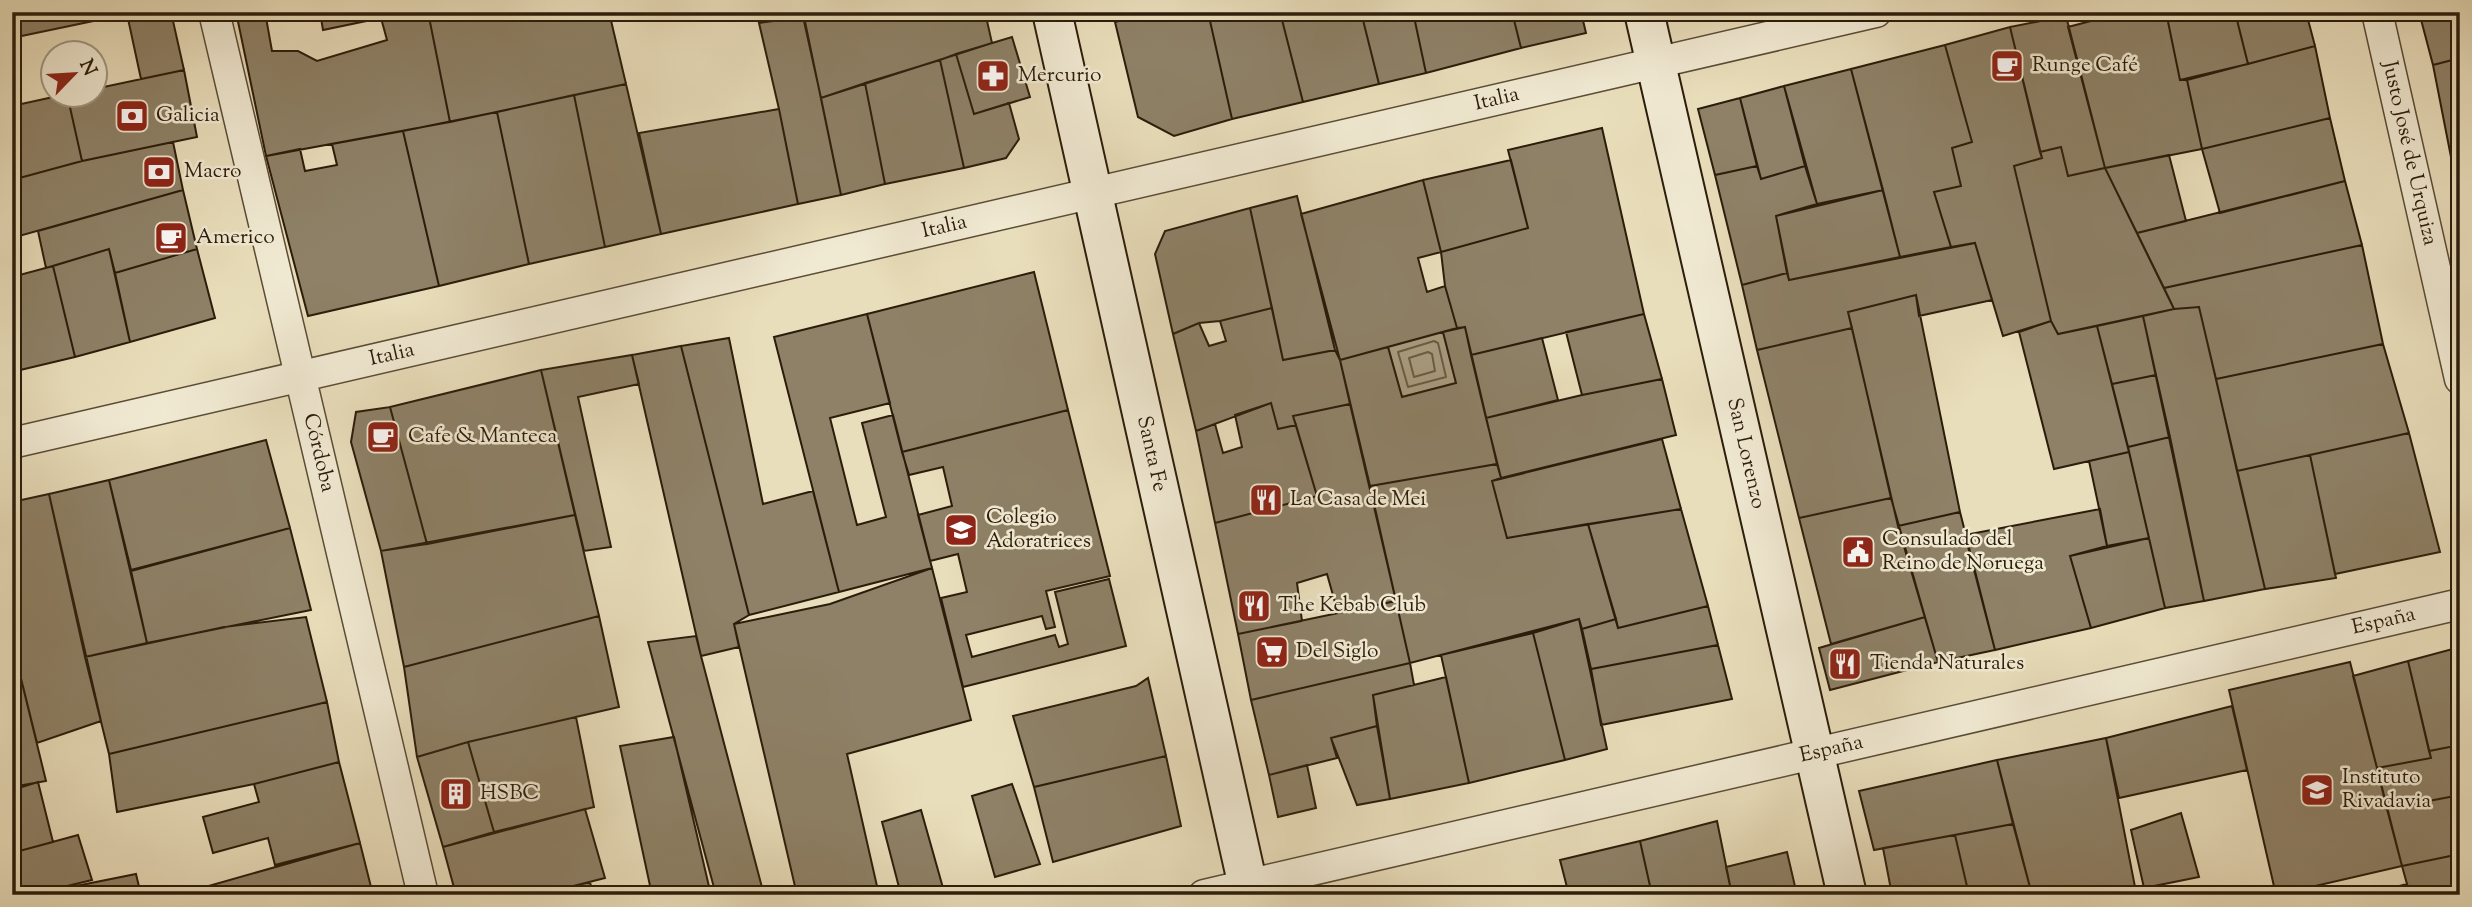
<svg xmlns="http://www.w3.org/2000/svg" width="2472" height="907" font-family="'Sorts Mill Goudy',serif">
<rect width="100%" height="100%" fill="#e9debb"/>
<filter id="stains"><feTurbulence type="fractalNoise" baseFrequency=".00286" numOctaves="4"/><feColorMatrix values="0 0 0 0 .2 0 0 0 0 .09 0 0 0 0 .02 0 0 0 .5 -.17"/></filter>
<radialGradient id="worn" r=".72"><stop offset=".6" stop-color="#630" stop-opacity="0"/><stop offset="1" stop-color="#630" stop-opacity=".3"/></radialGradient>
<path fill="#a89c7f" stroke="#766951" stroke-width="2" d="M1443,332L1456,383L1402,397L1388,347Z"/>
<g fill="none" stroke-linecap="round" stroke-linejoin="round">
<path stroke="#6a5c45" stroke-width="2" d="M1434,341L1438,343L1446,377L1408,387L1398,352Z
M1428,352L1432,354L1435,371L1414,377L1409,358Z"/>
</g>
<path fill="#8e8167" stroke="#2b1c0b" stroke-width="2" d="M12,12H171L184,70L141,79L127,14L12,38Z
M236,12H265L272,51H298L317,61L387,40L381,18L323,30L320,12H428L450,122L266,156Z
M428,12H609L626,84L450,122Z
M756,12H802L804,17L759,23Z
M802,12H985L992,43L821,98Z
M1112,12H1153L1115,22Z
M1153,12H1208L1232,119L1174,136L1138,117L1115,22Z
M1208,12H1280L1303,102L1232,119Z
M1280,12H1361L1379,84L1303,102Z
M1361,12H1413L1426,73L1379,84Z
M1413,12H1512L1521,48L1426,73Z
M1512,12H1581L1586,33L1521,48Z
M2125,12H2166L2180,80H2187L2202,149L2105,168L2068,27Z
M2166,12H2235L2248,64L2180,80Z
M2235,12H2306L2315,46L2248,64Z
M2419,12H2460V58L2433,65Z
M2066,16L2105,168L2068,176L2061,147L2040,152L2010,27Z
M804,17L841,195L798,204L779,109L759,23Z
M2010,27L2042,158L2014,166L2051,321L2003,336L1975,243L1951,247L1934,192L1961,186L1952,148L1972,142L1945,45Z
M1012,37L1030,97L974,114L956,54Z
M1945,45L1972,142L1952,148L1961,186L1934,192L1951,247L1900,257L1851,69Z
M2315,46L2330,118L2202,149L2187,80Z
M956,54L974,114L1009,103L1019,139L1006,158L964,168L940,60Z
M2460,58V155L2451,157L2433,65Z
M940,60L964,168L885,184L865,83Z
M1851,69L1883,190L1817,204L1784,86Z
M184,70L197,137L82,161L67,94H94V89Z
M865,83L885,184L841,195L821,98Z
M626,84L661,234L605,247L574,95Z
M1784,86L1805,166L1761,179L1740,98Z
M67,94L82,161L12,180V106Z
M574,95L605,247L529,264L497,112Z
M1740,98L1757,166L1715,175L1698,109Z
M779,109L798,204L661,234L639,133Z
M497,112L529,264L439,286L403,131Z
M2330,118L2345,181L2220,213L2202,149Z
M1602,128L1644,314L1471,355L1465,327L1457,328L1445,286L1441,252L1528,228L1508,150Z
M403,131L439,286L308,316L266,156L300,149L305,171L337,165L332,144Z
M173,142L183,190L12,238V180L82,161Z
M2061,147L2068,176L2105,168L2174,309L2058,334L2051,321L2014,166L2042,158L2040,152Z
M2169,155L2186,221L2137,233L2105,168Z
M2460,155V198L2451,157Z
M1511,160L1528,228L1441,252L1423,180Z
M1757,166L1761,179L1805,166L1817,204L1776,216L1787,273L1742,285L1715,175Z
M1423,180L1441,252L1418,258L1427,292L1445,286L1457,328L1340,360L1301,214Z
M2345,181L2362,245L2164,288L2137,233Z
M183,190L197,249L115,273L109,249L46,268L38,231Z
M1883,190L1900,257L1789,280L1776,216Z
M1297,196L1335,350L1283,360L1250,208Z
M1250,208L1272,308L1220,321L1199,323L1173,334L1155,254L1165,231Z
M1975,243L1992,300L1919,316L1916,295L1848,312L1852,328L1757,350L1742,285L1787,273L1789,280Z
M2362,245L2383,344L2216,379L2199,307L2174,309L2164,288Z
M109,249L130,342L75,357L53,266Z
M197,249L215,318L130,342L115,273Z
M53,266L75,357L16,371L12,352V277Z
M1034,272L1068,410L902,452L867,314Z
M1916,295L1960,512L1898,526L1848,312Z
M2199,307L2265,589L2204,601L2143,316L2174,309Z
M1272,308L1283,360L1335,350L1340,360L1350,404L1293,416L1296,425L1278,429L1271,403L1196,431L1173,334L1199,323L1209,346L1226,341L1220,321Z
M867,314L890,403L830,418L857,525L886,517L862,423L893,415L932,568L839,592L774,337Z
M1644,314L1662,379L1582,395L1566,332Z
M2143,316L2156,375L2112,384L2097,326Z
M2051,321L2058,334L2097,326L2129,452L2054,469L2019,332Z
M1465,327L1497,464L1370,486L1340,360L1388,347L1402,397L1456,383L1443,332Z
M1852,328L1891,498L1799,518L1757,350Z
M729,338L763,504L813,491L839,592L749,615L681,346Z
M1542,338L1558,400L1486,418L1471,355Z
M2383,344L2409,433L2237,471L2216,379Z
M681,346L749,615L734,624L739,647L701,656L632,355Z
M632,355L639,384L578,397L611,547L584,551L541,370Z
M541,370L575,515L427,544L390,407Z
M2156,375L2170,437L2128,447L2112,384Z
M1662,379L1676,435L1501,478L1486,418L1582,395Z
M1271,403L1278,429L1296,425L1317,496L1215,523L1196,431L1215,424L1223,453L1242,447L1235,415Z
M1350,404L1396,601L1338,613L1327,574L1297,583L1302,621L1238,634L1215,523L1317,496L1293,416Z
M390,407L427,544L381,551L351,442L356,412Z
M1068,410L1110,576L1046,591L1055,627L1046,629L1042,616L966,635L972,657L1055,635L1059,647L1068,644L1055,592L1109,579L1126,646L963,687L941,598L967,592L958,554L930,561L918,515L952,506L943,467L909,475L902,452Z
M2409,433L2440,552L2335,574L2310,455Z
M2170,437L2204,601L2165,608L2128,447Z
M1662,439L1681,509L1507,538L1492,481Z
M266,440L290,528L131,570L109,480Z
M2129,452L2149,538L2107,546L2089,461Z
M2310,455L2336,578L2265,589L2237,471Z
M1497,464L1501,478L1492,481L1507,538L1588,524L1616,619L1582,629L1579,619L1410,663L1370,486Z
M109,480L147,643L85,657L49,494Z
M49,494L101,721L37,743L12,642V502Z
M1891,498L1925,617L1831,644L1799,518Z
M1681,509L1708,606L1618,628L1588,524Z
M2100,509L2107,546L2070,556L2091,628L1995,650L1965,535Z
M1960,512L1995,650L1938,662L1898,526Z
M575,515L599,616L404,667L381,551Z
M290,528L311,610L147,643L131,571Z
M2149,538L2165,608L2091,628L2070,556Z
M932,568L971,720L847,754L879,895H797L734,624L830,604Z
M1396,601L1410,663L1251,700L1238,634Z
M1708,606L1718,645L1591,669L1582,629L1616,619L1618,628Z
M599,616L619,707L468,742L417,757L404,667Z
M306,617L327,702L109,754L85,657L224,627Z
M1925,617L1938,662L1830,690L1819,648Z
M1579,619L1607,749L1565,760L1533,633Z
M1533,633L1565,760L1469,783L1441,655Z
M696,636L701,656L764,895H716L648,642Z
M12,642L46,781L12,787Z
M1718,645L1732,699L1601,725L1591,669Z
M2460,647V745L2429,751L2408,661Z
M2408,661L2431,758L2377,768L2353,676Z
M2350,662L2402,866L2276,895L2229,690Z
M1410,663L1414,685L1373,695L1377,726L1331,738L1337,758L1269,775L1251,700Z
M1446,677L1469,783L1390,799L1373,695Z
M1148,678L1166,756L1034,787L1013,716L1136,686Z
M327,702L339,762L254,784L117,812L109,754Z
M2232,706L2247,770L2119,798L2106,738Z
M576,717L594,807L494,832L468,742Z
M1377,726L1390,799L1357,805L1331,738Z
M674,737L711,895H652L620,746Z
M2106,738L2136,892L2123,895H2032L1997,760Z
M468,742L494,832L443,847L417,757Z
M2460,745V795L2387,809L2377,768L2431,758L2429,751Z
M1166,756L1181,826L1053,862L1034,787Z
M1997,760L2013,824L1874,850L1859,791Z
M339,762L360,843L275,865L268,838L213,853L203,817L259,802L254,784Z
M1307,765L1316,808L1278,817L1269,775Z
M38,782L53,842L12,853V790Z
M1012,784L1040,864L995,877L972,796Z
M2460,795V854L2402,866L2387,809Z
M585,809L605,878L538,895H456L443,847Z
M921,810L945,895H901L882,822Z
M2181,813L2199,877L2144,888L2131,830Z
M1717,821L1732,895H1652L1640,841Z
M2013,824L2032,895H1969L1955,835Z
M78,835L92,880L30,895H12V853Z
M1955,835L1969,895H1892L1883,848Z
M1640,841L1652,895H1569L1560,860Z
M360,843L373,895H177Z
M1787,852L1797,895H1732L1726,867Z
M2460,854V895H2410L2402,866Z
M136,874L141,895H73L71,887Z
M590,882L593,895H538Z
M2407,884L2410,895H2365Z
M71,887L73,895H50Z"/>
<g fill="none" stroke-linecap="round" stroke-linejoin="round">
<defs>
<g id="minor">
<path id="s1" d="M214,12L423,895"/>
<path id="s2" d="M2377,12L2460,379"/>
<path id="s3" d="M12,443L1876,12"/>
<path id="s4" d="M1204,895L2460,604"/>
</g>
<g id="secondary">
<path id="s5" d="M1052,12L1250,895"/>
<path id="s6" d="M1644,12L1847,895"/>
</g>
</defs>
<use href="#minor" stroke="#5a4c37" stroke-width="33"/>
<use href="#secondary" stroke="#2b1c0b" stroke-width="42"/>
<use href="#minor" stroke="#f1ead3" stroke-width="30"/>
<use href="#secondary" stroke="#f1ead3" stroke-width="38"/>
</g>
<defs>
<symbol id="cafe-square" viewBox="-11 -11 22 22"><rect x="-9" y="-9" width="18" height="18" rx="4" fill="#8f2418" stroke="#f1ead3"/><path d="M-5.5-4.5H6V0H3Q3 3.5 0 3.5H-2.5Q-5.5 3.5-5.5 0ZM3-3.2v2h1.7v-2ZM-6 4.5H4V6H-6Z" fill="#fff"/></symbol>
<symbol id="pharmacy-square" viewBox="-11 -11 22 22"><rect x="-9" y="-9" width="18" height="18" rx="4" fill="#8f2418" stroke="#f1ead3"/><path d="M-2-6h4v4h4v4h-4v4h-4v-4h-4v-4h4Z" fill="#fff"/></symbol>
<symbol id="bank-square" viewBox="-11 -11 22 22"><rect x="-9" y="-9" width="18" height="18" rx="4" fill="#8f2418" stroke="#f1ead3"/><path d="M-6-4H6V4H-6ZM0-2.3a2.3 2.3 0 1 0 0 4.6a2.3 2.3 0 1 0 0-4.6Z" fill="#fff"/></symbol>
<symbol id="restaurant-square" viewBox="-11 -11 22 22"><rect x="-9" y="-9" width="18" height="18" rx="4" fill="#8f2418" stroke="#f1ead3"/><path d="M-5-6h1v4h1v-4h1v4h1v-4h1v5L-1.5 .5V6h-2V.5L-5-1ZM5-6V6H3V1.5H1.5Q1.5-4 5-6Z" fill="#fff"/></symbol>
<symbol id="school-square" viewBox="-11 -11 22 22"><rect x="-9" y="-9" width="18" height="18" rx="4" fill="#8f2418" stroke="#f1ead3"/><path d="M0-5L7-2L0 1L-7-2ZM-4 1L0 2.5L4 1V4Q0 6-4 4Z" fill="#fff"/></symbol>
<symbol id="civic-square" viewBox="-11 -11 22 22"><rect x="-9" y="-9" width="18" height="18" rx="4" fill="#8f2418" stroke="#f1ead3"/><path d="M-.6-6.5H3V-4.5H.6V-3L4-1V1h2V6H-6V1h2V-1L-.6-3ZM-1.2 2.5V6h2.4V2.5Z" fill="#fff"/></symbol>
<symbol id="supermarket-square" viewBox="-11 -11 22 22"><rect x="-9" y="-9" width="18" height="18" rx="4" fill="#8f2418" stroke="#f1ead3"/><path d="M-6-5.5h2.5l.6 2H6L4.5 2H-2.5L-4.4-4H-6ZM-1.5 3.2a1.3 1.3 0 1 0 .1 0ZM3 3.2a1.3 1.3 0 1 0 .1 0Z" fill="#fff"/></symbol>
<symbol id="building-square" viewBox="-11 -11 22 22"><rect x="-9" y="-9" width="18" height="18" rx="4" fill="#8f2418" stroke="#f1ead3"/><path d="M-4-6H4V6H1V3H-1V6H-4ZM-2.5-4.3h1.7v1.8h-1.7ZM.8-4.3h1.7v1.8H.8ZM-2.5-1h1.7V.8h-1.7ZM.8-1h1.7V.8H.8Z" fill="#fff"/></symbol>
</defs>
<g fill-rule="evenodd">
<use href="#cafe-square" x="1988" y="47" width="38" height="38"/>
<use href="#pharmacy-square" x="974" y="57" width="38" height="38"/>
<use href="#bank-square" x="113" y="97" width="38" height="38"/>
<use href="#bank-square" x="140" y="153" width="38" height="38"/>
<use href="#cafe-square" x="152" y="219" width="38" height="38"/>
<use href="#cafe-square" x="364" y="418" width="38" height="38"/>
<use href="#restaurant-square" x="1247" y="481" width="38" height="38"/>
<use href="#school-square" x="942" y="511" width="38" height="38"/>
<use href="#civic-square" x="1839" y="533" width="38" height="38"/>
<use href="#restaurant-square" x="1235" y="587" width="38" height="38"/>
<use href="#supermarket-square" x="1253" y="633" width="38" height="38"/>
<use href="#restaurant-square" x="1826" y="645" width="38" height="38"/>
<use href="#school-square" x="2298" y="771" width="38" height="38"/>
<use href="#building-square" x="437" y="775" width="38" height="38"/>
</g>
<g text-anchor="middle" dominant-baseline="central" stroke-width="5" stroke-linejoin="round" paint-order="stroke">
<g font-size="21" fill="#2b1c0b" stroke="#f1ead3" text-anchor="start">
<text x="2032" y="66">Runge Café</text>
<text x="1018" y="76">Mercurio</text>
<text x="156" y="116">Galicia</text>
<text x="184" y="172">Macro</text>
<text x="196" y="238">Americo</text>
<text x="408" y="437">Cafe &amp; Manteca</text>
<text x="1290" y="500">La Casa de Mei</text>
<text x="986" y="518">Colegio<tspan x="986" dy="24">Adoratrices</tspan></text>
<text x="1882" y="540">Consulado del<tspan x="1882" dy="24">Reino de Noruega</tspan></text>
<text x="1278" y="606">The Kebab Club</text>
<text x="1296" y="652">Del Siglo</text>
<text x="1870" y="664">Tienda Naturales</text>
<text x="2342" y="778">Instituto<tspan x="2342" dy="24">Rivadavia</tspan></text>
<text x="480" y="794">HSBC</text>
</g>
<g font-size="21" fill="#2b1c0b" stroke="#f1ead3">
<text stroke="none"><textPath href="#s3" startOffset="1524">Italia</textPath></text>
<text stroke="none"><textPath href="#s2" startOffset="145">Justo José de Urquiza</textPath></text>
<text stroke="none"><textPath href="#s3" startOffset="957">Italia</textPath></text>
<text stroke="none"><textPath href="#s3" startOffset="390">Italia</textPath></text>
<text stroke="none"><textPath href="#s5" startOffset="453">Santa Fe</textPath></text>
<text stroke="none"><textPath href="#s1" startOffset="453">Córdoba</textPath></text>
<text stroke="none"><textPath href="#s6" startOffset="453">San Lorenzo</textPath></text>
<text stroke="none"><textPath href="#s4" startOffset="1211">España</textPath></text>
<text stroke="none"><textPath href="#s4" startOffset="644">España</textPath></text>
</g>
</g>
<rect width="2472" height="907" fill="none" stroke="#e9debb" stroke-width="42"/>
<rect x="14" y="14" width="2444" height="879" fill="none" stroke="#2b1c0b" stroke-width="3.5"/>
<rect x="21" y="21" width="2430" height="865" fill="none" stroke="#2b1c0b" stroke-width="2"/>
<g transform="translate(74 74) rotate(65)"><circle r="33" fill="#f1ead3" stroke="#a29883" stroke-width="2"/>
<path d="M0-5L12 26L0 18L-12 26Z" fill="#8f2418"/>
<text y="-10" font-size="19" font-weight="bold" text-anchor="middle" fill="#2b1c0b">N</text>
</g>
<rect width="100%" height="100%" filter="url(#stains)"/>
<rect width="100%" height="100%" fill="url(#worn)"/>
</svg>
